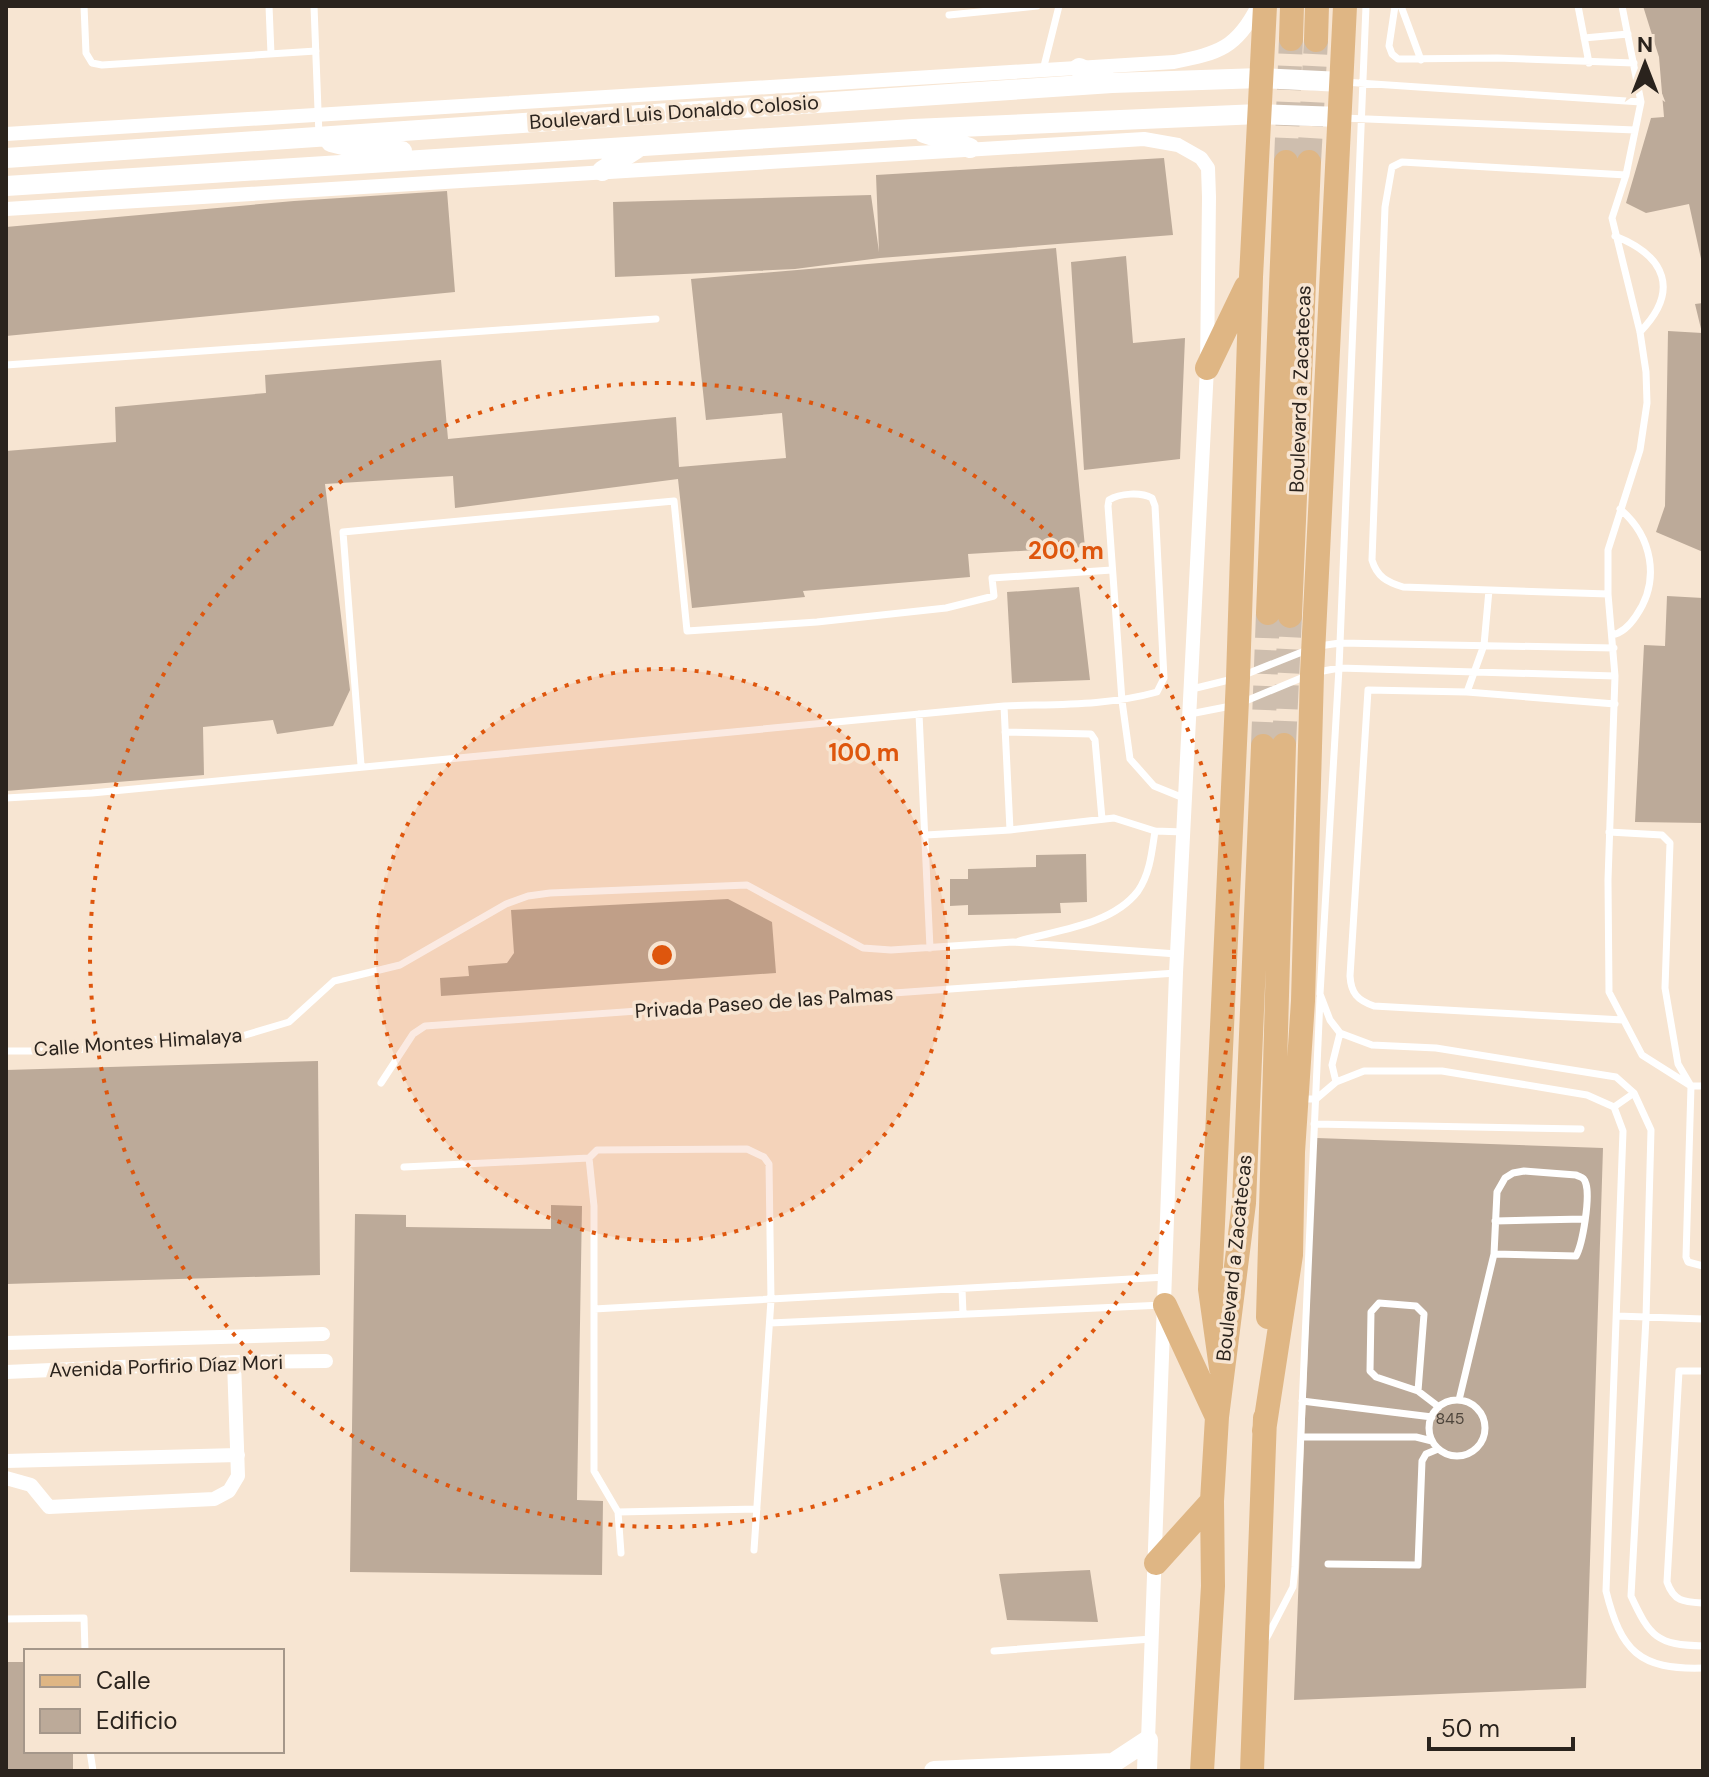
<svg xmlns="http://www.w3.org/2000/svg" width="1709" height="1777" font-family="'DM Sans',sans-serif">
<rect width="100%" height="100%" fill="#f7e5d2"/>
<path fill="#bcaa99" d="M1643,6H1703V268L1689,204L1646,213L1626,203L1651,118L1664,117L1659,57Z
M1164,158L1173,235L880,258L795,269L615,277L613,202L871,195L879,252L876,175Z
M447,191L455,292L6,336V227L294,201Z
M1056,248L1085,547L968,554L970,577L803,591L805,597L692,608L678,479L455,508L453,476L325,484L350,690L333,726L277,734L273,720L203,727L204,775L6,791V451L116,442L115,407L266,393L265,375L441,360L448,439L676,417L679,467L786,458L782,413L706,420L691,279Z
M1126,256L1133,343L1185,338L1180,459L1084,470L1071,262Z
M1703,303V552L1656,532L1665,506L1668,331L1702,333L1695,304Z
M1079,587L1090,680L1012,683L1007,592Z
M1667,596L1703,598V823L1635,822L1644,645L1665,646Z
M1086,854L1087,902L1060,903L1061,913L968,915V905L950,906V879H968V869L1036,867V855Z
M728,899L772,922L776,973L441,996L440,978L469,976L468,966L507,963L514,953L511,910Z
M318,1061L320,1275L6,1284V1070Z
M1316,1138L1603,1148L1586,1688L1294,1700Z
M551,1205L582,1206L577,1500L603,1501L602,1575L350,1572L355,1214L406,1215V1227L551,1229Z
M1090,1570L1098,1622L1007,1620L999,1574Z
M6,1662H26V1751H73V1771H6Z"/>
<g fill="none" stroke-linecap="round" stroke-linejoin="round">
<path stroke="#cebeae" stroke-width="24" stroke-dasharray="24 12" stroke-linecap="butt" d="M1286,162L1291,39
M1309,162L1316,40
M1284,745L1290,616
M1263,746L1268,613"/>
<path stroke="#fff" stroke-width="7" d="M84,6L86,53L92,63L102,65L316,51
M269,6L271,54
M314,6L319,136
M1366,6L1339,668L1320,994L1330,1020L1340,1033L1372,1045L1436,1048L1616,1077L1634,1093L1651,1130L1646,1318L1631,1596C1650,1637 1657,1645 1703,1646
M1395,6L1389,46L1392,54L1398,59L1497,58L1634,63
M1401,6L1421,60
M1578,6L1589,63
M1622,6L1641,102L1626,175L1612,218L1640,332L1646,372L1647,403L1640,450L1608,550V594L1615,676L1608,880L1609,992L1642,1055L1691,1086H1703
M949,15L1037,6
M1584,38L1628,34
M1043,70L1059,6
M1344,82L1641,102
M1343,118L1635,130
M1615,236C1666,256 1680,291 1640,332
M6,365L656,319
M1608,594L1403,587C1387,582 1377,577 1372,560L1385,207L1392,167L1402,162L1626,175
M1612,635C1623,633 1630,625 1636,616C1661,580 1652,536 1620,509
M1319,646L1340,643L1614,648
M1318,672L1339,668L1615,676
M1244,675L1307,650
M1192,689L1233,679
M1467,692L1484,645L1489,590
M1615,704L1467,692L1368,690L1350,976C1351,993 1357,1000 1374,1006L1623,1020
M1004,706L1010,830
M919,714L930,948
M1190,714L1236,705L1306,676
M1005,732L1091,734L1095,740L1102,819
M361,765L343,532L674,501L687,631L817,622L946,608L994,596L992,578L1112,570
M6,798L92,793L1004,706C1055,704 1107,706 1157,692L1164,678L1155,506L1152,498C1141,492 1120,493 1109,500L1108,506L1122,701L1130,759L1154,786L1186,799
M1609,832L1662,835L1670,843L1665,988L1678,1064L1691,1086L1686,1257L1688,1262L1703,1266
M926,835L1010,830L1114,818L1155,831L1184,832
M1019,941C1058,930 1112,925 1138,891C1150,874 1152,851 1155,831
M6,1051H70L160,1039L242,1036L289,1022L334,981L400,965L506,904L528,896L550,893L747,885L863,948L891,950L1013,942L1177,954
M1336,1082L1332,1065L1340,1033
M381,1083L413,1034L425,1026L1176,973
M1300,1099H1316L1336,1082L1364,1071H1442L1587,1095L1614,1107L1623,1131L1606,1591C1621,1651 1639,1670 1703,1668
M1614,1107L1634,1093
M1314,1124L1581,1129
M404,1167L589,1158
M1495,1221L1584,1219
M962,1289L963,1314
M1379,1303L1416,1306L1424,1314L1418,1391L1376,1377L1370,1371L1371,1312Z
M594,1309L1166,1277
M1617,1316L1703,1319
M770,1323L1163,1305
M1703,1371H1679L1667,1582C1674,1602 1684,1602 1703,1603
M1418,1391L1439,1407
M1459,1400L1494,1254L1497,1192L1505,1178L1513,1173L1524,1171L1576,1175C1582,1178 1584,1177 1586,1184C1590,1198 1583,1243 1576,1256L1494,1254
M1429 1428a28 28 0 1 1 56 0a28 28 0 1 1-56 0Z
M1302,1401L1432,1417
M1301,1437H1416L1432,1441
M618,1512L757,1509
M621,1553L618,1512L594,1471V1206L589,1158L597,1150L747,1149L764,1157L769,1164L771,1300L754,1550
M1328,1564L1418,1565L1422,1461L1426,1454L1438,1449
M6,1619L84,1618L85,1651
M1266,1639L1293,1587L1295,1567L1320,998
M994,1651L1151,1639
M90,1751L93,1771"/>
<path stroke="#fff" stroke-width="14" d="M6,134L1174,62C1219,53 1237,48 1258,6
M6,209L1144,139L1178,145L1201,158L1208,168L1209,197L1207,368L1176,973L1148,1740
M6,1343L323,1334
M6,1372L234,1362L326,1361
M6,1461L238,1455
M6,1478L31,1485L49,1507L214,1499L229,1491L238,1476L234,1362"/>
<path stroke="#fff" stroke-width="20" d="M1079,68L1108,81
M924,133L970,148
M331,142L355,148L402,151
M6,158L1112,83L1261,78L1342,82
M602,171L639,147
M6,186L913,129L1259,114L1340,117
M934,1771L1113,1763L1148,1740
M1147,1771L1148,1740"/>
<path stroke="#dfb684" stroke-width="24" d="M1291,39L1292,6
M1316,40L1317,6
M1207,368L1246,287
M1268,613L1286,162
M1290,616L1309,162
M1165,1305L1216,1415
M1268,1317L1284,745
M1221,1368L1210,1289L1238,678L1251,277L1265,6
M1264,1431L1291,1255L1293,1152L1303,1001L1312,674L1345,6
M1156,1563L1212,1501
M1202,1771L1213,1586L1212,1501L1217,1417L1244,1203L1263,746
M1252,1771L1265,1418"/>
</g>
<circle cx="662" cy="955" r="286" fill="#de560d" fill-opacity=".12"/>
<g fill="none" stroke="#de560d" stroke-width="4" stroke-dasharray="4 8">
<circle cx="662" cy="955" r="286"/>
<circle cx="662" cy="955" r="572"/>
</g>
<g text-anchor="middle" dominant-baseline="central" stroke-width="7" stroke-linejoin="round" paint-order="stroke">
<g font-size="16" fill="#4e453c">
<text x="1450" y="1418">845</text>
</g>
<g font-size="20" fill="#2a231d" stroke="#f7e5d2">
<text transform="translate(674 112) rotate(-4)">Boulevard Luis Donaldo Colosio</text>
<text transform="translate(1300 389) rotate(-88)">Boulevard a Zacatecas</text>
<text transform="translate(764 1002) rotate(-4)">Privada Paseo de las Palmas</text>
<text transform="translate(138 1042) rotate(-4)">Calle Montes Himalaya</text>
<text transform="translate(1234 1258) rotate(-84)">Boulevard a Zacatecas</text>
<text transform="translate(166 1366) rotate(-2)">Avenida Porfirio Díaz Mori</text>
</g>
</g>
<circle cx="662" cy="955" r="12" fill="#de560d" stroke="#f7e5d2" stroke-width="4"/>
<g font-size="24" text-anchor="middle" font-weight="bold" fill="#de560d" stroke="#f7e5d2" stroke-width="7" stroke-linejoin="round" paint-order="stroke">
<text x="1066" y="559">200 m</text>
<text x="864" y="761">100 m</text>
</g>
<rect width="1709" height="1777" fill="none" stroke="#2a231d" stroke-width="16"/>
<rect x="24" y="1649" width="260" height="104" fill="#f7e5d2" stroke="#a5978a" stroke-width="2"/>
<rect x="40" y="1675" width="40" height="12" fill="#dfb684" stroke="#a5978a" stroke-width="2"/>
<text x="96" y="1689" font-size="24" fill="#2a231d">Calle</text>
<rect x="40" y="1709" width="40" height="24" fill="#bcaa99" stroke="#a5978a" stroke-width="2"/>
<text x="96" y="1729" font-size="24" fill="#2a231d">Edificio</text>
<g transform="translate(1645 64)" stroke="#f7e5d2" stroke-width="6" paint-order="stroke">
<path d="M0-6L14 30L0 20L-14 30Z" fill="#2a231d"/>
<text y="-12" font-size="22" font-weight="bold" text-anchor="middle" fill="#2a231d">N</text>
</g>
<path d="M1429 1737v12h144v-12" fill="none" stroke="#2a231d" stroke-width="4"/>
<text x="1441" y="1737" font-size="24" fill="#2a231d" stroke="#f7e5d2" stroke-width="6" paint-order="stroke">50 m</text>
</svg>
